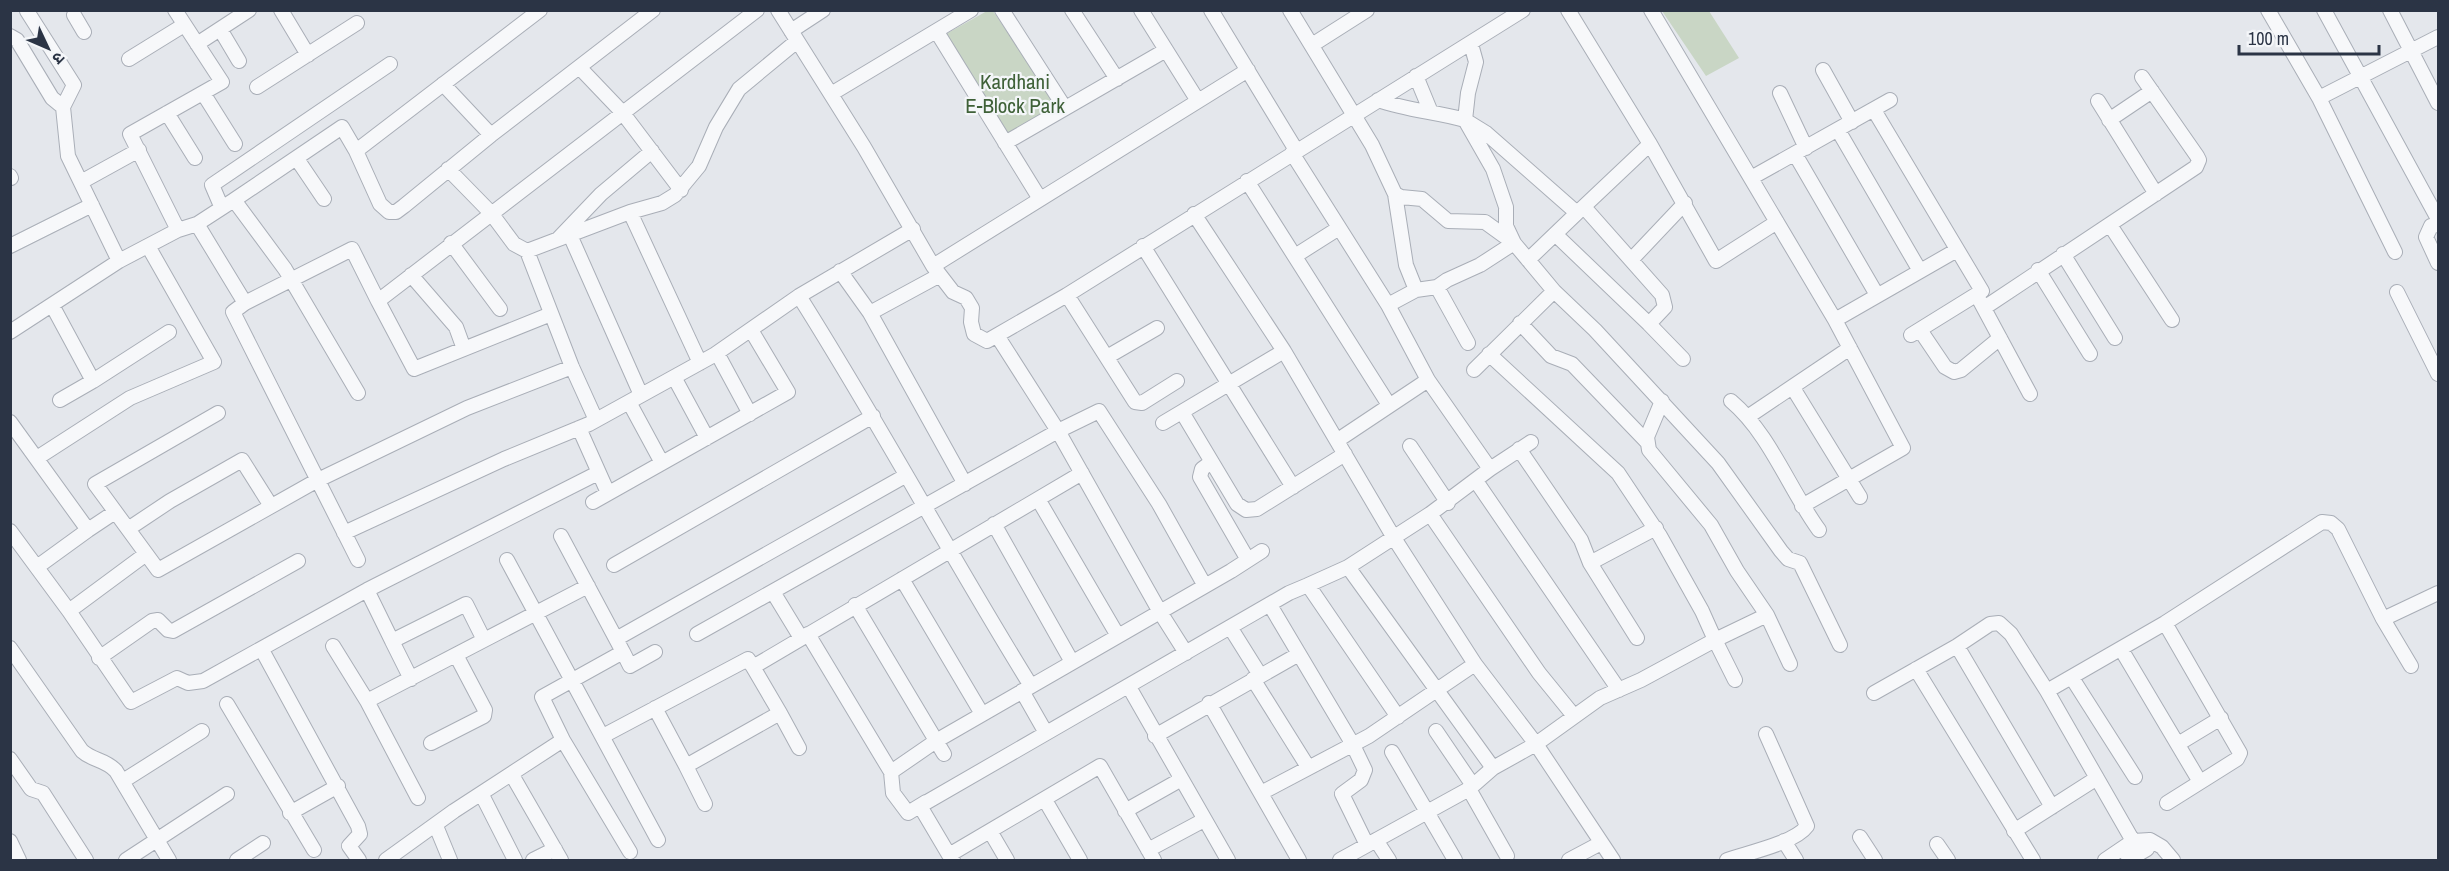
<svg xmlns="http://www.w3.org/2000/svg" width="2449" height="871" font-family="'Archivo Narrow','Noto Sans Devanagari',sans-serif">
<rect width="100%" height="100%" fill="#e4e7ec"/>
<path fill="#c9d6c5" d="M987,11H993L1058,107L1007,135L946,34Z
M1662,11H1709L1739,58L1706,76Z"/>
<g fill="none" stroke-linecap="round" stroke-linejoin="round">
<defs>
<path id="minor" d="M175,10L222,82L130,134L178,230L197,224L234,200
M281,10L308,55
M540,10L356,151L380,204L389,212H396L404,206L491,135L653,10
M778,10L864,147L933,266L953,292L966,298L972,308L971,322L974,334L987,341L1067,295L1523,10
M1002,10L1065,108
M1072,10L1117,79
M1141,10L1198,101
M1211,10L1296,150
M1290,10L1372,145L1395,194L1401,197L1422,199L1448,221L1485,222L1514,243L1480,265L1447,280L1437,287L1416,290L1388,305
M1568,10L1650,144L1716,261L1777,222
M1651,10L1835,320L1903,448L1802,506
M2268,10L2319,98L2395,252
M2324,10L2438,219
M2390,10L2438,103
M74,15L84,32
M220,29L239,61
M791,31L823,10
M937,32L1040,199
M10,36L17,40L52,98L63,107
M197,44L249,10
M1471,44L1476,62L1468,93L1465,120L1486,133L1577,213L1650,144
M1312,45L1367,10
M129,59L184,25
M579,67L622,112L681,190
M1823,70L1852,122
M1416,76L1430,110
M443,84L491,135
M257,87L357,23
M203,93L235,144
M1780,93L1806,148
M831,94L971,10
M2319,98L2438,37
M1378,100C1406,110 1436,112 1465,120L1493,169L1506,207V226L1514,243L1554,291L1474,370
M2098,101L2156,194
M1874,110L1982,291L1911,335
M167,113L195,158
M2109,120L2152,91
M1838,130L1920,271
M1005,143L1166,50
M356,151L342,127L234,200L285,269L358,393
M1292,153L1388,305L1428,380L1490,469
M1795,154L1877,295
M297,159L324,199
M448,169L491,213L514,244L527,251
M10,176L11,178
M1751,178L1890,100
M1247,181L1389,405
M81,182L139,150
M1395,194L1406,265L1416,290
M221,206L212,185L390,64
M1584,207L1662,295L1665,307L1649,324L1683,359
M630,212L700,363
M1194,214L1284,351L1394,538L1475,664L1536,744L1613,860
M197,224L245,303L233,312L358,560
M2110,225L2172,320
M2438,225L2431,226L2426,237L2438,263
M1555,234L1649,324
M570,235L641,395
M558,239L601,194L652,151
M451,243L500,309
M10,246L92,205
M1143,246L1293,487
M2063,254L2115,338
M1295,256L1339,228
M1632,259L1685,203
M1528,260L1577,213
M119,261L178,230
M933,266L1248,70
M2038,270L2090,354
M840,271L870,313L965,484
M411,275L456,327L464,349
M1437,287L1468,343
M1554,291L1595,330L1718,463L1781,551L1788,559L1800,563L1840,645
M2397,292L2438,374
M1067,295L1135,402L1142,403L1177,381
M799,296C880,424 951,557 1031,686
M1980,301L2030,394
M245,303L352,249L378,301
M52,305L93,381L60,400
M1984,308L2196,167L2199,160L2197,156L2142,77
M870,313L940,275
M551,314L414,369L378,301L757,10
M1835,320L1957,250
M1520,323L1551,356L1572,364L1647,442
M1920,330L1945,367L1954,372L1961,370L2000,338
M10,332L119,261L68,156L63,107L74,85L27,11
M998,337L1058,431L1160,612L1186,653
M717,353L750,414
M1489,354L1618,473L1660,536L1702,611L1715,640L1767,615L1737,571L1711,525L1649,450L1647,437L1662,401
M1107,357L1157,328
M674,377L707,438
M93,381L169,332
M1793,388L1860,497
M1731,401C1770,434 1789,489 1819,530
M629,402L662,463
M1182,412L1237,504L1246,510L1257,509L1345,454
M218,413L95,484L158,570L316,481L467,408L572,367
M1749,416L1850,348
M596,420L572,367L527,251L630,212L662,203L675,195L699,166L716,127L739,89L797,41
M10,422L88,530L37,567
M1163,423L1284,351
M579,428L608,493
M1338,440L1428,380
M1410,446L1448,503
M1519,449L1581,540L1590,563L1637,638
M37,458L130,398L214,362L148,246
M1210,463L1202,469L1200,477L1248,560
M1476,481L1619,690
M1038,499L1118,636
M593,502L788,392L751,330
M1430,514L1490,469L1531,442
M994,524L1072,662
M128,529L170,501L242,460L271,506
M88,530L115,512
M10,531L69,611L131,702L177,678L188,683L203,681L367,590L598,473
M344,533L504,459L589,424L714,355L799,296L913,229
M561,536L623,652L542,697L563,740L630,852
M507,560L658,840
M1590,563L1656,528
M614,565L873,416
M1348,567L1493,768
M902,579L982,714
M367,590L392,641
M773,592L801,638
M855,605L944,754
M1270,605L1352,743L1365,770L1361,780L1342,794L1367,845
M69,611L146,554
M1767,615L1790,664
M2383,619L2411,666
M2165,623L2240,753L2237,759L2167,803
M1230,627L1260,675
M697,634L1058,431L1099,411L1159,504L1205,586
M808,634L891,772L936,741L1231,571L1262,551
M616,639L905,476
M333,646L367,701L588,586
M1957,646L2052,807
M10,648L82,751C93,761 105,759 116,771L169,860
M2121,649L2200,782
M262,650L358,826L360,834L349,846L359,860
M623,652L630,666L655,652
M99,658L152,621L158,620L168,630L173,631L298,561
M1916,669L2033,860
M2072,678L2135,777
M411,679L392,641L466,604L484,640
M1253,679L1308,767
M1129,687L1228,860
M1022,691L1046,733
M1874,693L1957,646L1990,624L1999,623L2011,634L2047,691
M367,701L418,798
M1209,703L1299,860
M227,704L314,850
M655,708L686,766
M780,713L799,748
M1398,717L1308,585L1348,567L1430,514L1539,673L1574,716
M1436,731L1472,784
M603,736L748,659L753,667L1082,473
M1155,736L1299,654
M431,743L484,716L485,710L456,655
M2178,744L2221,718
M1392,752L1455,860
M10,759L31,789L43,793L86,860
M891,772L893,793L908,813L926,802
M512,775L561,860
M123,781L202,731
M1469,789L1507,856
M1261,793L1369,736L1475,664
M482,795L515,860
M1045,800L1080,860
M705,804L686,766L780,713L753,667
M1125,811L1180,780
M290,813L338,786
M436,826L450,860
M990,831L1007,860
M2014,831L2097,778
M1860,837L1875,860
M1376,840L1389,860
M2150,840L2162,847L2173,860
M10,841L19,860
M1784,841L1796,860
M2133,841L2047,691L2165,623L2322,522L2331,523L2338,529L2383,619L2438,593
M1937,844L1948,860
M1148,850L1204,820
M949,855L920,806L1289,593L1308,585
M126,860L227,794
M237,860L263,843
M386,860L454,811L563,740
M533,860L555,849
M953,860L949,855L1100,766L1154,860
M1340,860L1469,789L1493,768L1536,744L1600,698L1641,680L1715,640L1735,680
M1569,860L1601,843
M1727,860C1747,853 1795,843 1807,826L1766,734
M2105,860L2133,841L2150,840L2147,849L2128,860"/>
</defs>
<use href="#minor" stroke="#a9aeb7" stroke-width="16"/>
<use href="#minor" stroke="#f7f8fa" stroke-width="14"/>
</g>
<g text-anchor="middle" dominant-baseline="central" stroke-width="4.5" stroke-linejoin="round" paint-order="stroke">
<g font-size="21" fill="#3f6138" stroke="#f4f6f9">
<text x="1015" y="81">Kardhani<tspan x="1015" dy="24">E-Block Park</tspan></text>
</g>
</g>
<rect width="2449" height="871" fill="none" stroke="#2b3445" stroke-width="24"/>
<g transform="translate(48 48) rotate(134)" stroke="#f4f6f9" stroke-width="4.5" paint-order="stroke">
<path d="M0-4.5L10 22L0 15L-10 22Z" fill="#2b3445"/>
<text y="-9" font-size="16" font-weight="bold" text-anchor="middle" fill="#2b3445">उ</text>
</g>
<path d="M2239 45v9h140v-9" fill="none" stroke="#2b3445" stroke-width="3"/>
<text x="2248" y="45" font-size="18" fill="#2b3445" stroke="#f4f6f9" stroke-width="4.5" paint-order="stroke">100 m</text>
</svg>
